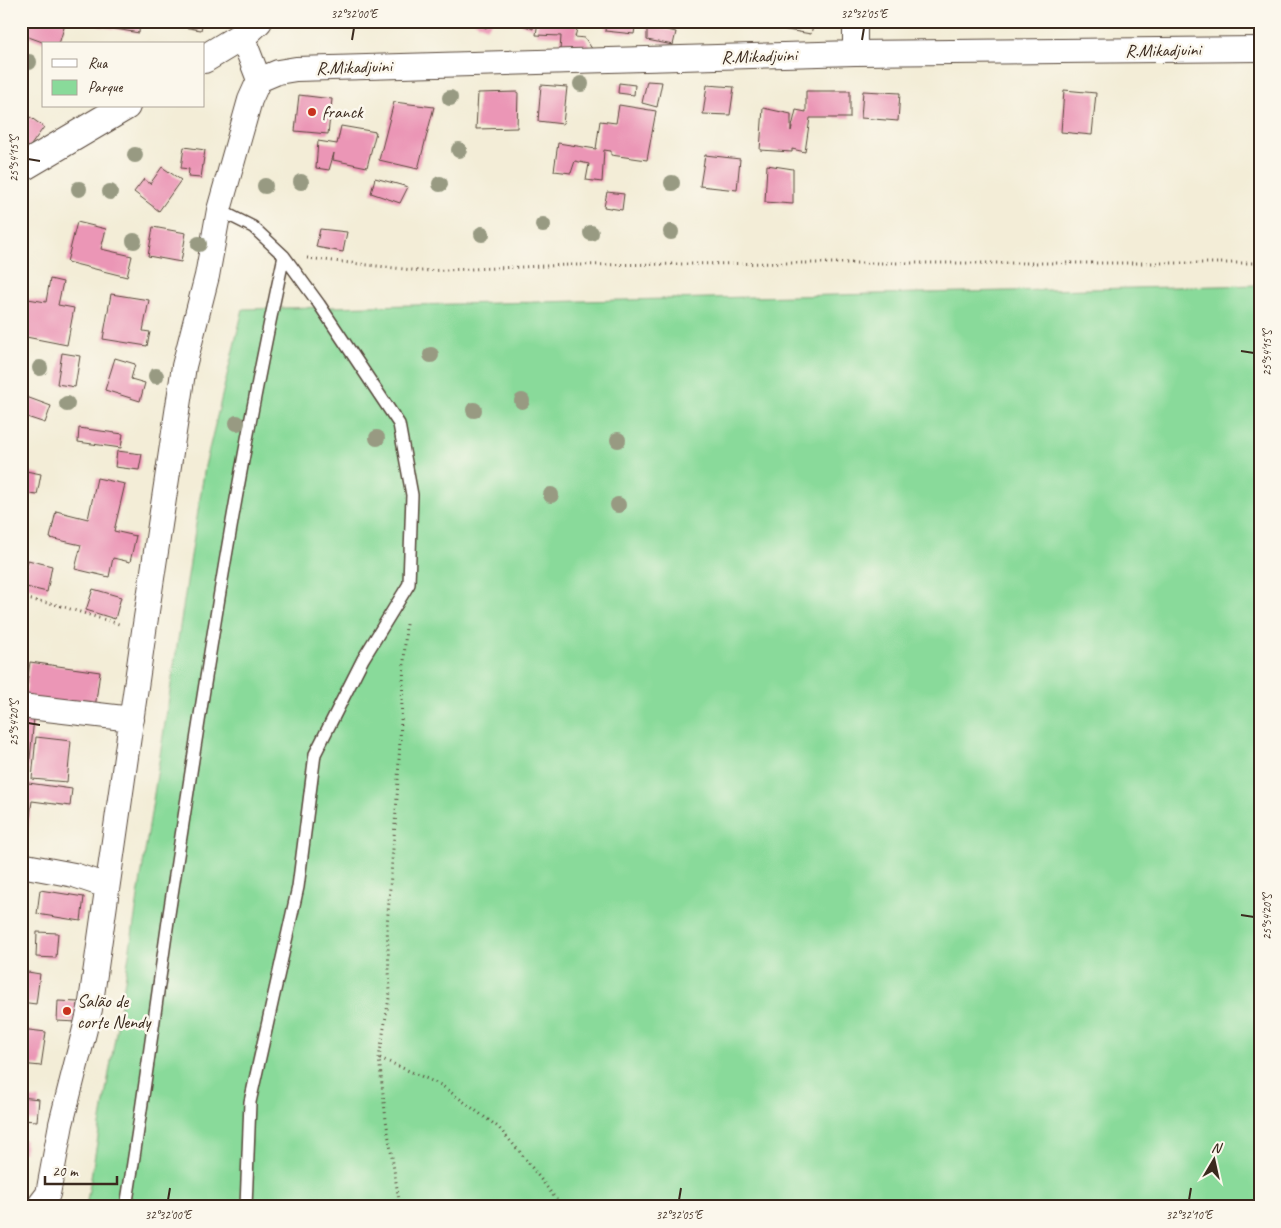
<svg xmlns="http://www.w3.org/2000/svg" width="1281" height="1228" font-family="Caveat,sans-serif">
<rect width="100%" height="100%" fill="#fbf7ec"/>
<filter id="ink" filterUnits="userSpaceOnUse"><feTurbulence type="fractalNoise" baseFrequency=".02" numOctaves="2"/><feDisplacementMap in="SourceGraphic" scale="10" xChannelSelector="R" yChannelSelector="G"/><feConvolveMatrix kernelMatrix="1 2 1 2 8 2 1 2 1" color-interpolation-filters="sRGB"/></filter>
<filter id="wash" filterUnits="userSpaceOnUse"><feTurbulence type="fractalNoise" baseFrequency=".0096" numOctaves="4" result="noise"/><feDisplacementMap in="SourceGraphic" scale="20" xChannelSelector="R" yChannelSelector="G"/><feGaussianBlur stdDeviation="1.12" result="paint"/><feColorMatrix in="noise" values="0 0 0 0 0 0 0 0 0 0 0 0 0 0 0 0 0 1.4 0 .05"/><feComposite in="paint" operator="in"/></filter>
<g filter="url(#wash)">
<rect width="100%" height="100%" fill="#f3edd7"/>
<path fill="#89da9a" stroke="#62825c" d="M1260,285V1207H86L126,974L205,466L243,309Z"/>
<g id="blocks">
<path fill="#eb96b6" d="M28,21H66L59,44H48L23,35Z
M99,21H140L139,33L98,26Z
M160,21H203L201,30L159,23Z
M473,21H493L486,28Z
M518,21H534L533,29L518,23Z
M538,21H579L575,37L585,38L598,58L560,51L561,36L536,35Z
M606,21H636L634,34L605,31Z
M758,21H814L811,34L757,25Z
M647,25L676,32L673,45L647,40Z
M21,77L26,78L22,95H21Z
M647,81L662,82L657,107L642,103Z
M619,83L635,85L634,95L618,93Z
M541,85L567,87L563,124L538,121Z
M707,85L734,87L730,115L703,114Z
M1064,90L1096,93L1092,135L1061,132Z
M806,91H850V118H810L805,152L792,149V152L760,150L763,108L791,114V131L796,110L806,112Z
M863,91L900,93L898,121L861,118Z
M518,92L517,128L476,129L478,93Z
M299,95L332,99L328,134L295,131Z
M394,102L434,107L418,169L379,160Z
M619,105L656,111L647,160L611,155V151L604,150L602,182L586,180L589,164L575,161L571,173L554,171L558,143L596,149L600,121L616,123Z
M30,117L44,127L21,159V131Z
M341,126L376,132L367,167L333,160L334,153L329,170L316,168L318,141L337,144Z
M184,147L205,150L201,178L188,177L189,169L181,168Z
M705,155L740,159L737,190L700,186Z
M767,165L793,169V204L765,202Z
M162,167L181,180L159,211L134,192L144,179L150,184Z
M375,178L408,187L400,203L371,193Z
M607,192L624,194L622,210L604,207Z
M77,222L106,229L101,249L132,256L127,277L67,262Z
M153,227L186,233L181,262L148,256Z
M320,229L347,232L343,252L316,247Z
M50,279L63,282L58,305L74,308L67,345L21,336L22,298L46,302Z
M111,294L149,300L143,331L150,332L147,346L103,339Z
M62,353L80,356L75,387L57,384Z
M115,358L135,364L131,379L145,383L140,401L105,390Z
M21,395L51,406L45,423L21,415Z
M79,428L123,434L121,448L78,442Z
M117,451L142,454L139,470L115,467Z
M21,470L41,474L37,495L21,493Z
M97,478L125,484L114,531L136,536L130,562L113,558L109,577L75,569L81,545L50,538L56,511L88,519Z
M28,560L52,566L47,592L22,586Z
M93,589L121,597L115,619L86,610Z
M30,662L100,672L95,708L25,698Z
M21,717L34,718L28,779L21,778Z
M36,737L71,741L67,782L32,779Z
M21,782L72,789L70,806L32,801L24,857L21,856Z
M40,890L84,897L81,921L37,914Z
M37,932L58,933L56,958L36,957Z
M22,971L40,974L36,1004L21,1002Z
M58,1001L78,1002L77,1022L57,1021Z
M21,1029L46,1032L41,1066L21,1064Z
M21,1097L39,1099L37,1121L21,1120Z
M21,1140H26L25,1153H21Z"/>
</g>
</g>
<g filter="url(#ink)">
<use href="#blocks" fill-opacity="0" stroke="#57473a" stroke-width="1"/>
<g fill="none" stroke-linecap="round" stroke-linejoin="round">
<defs>
<path id="lane" d="M219,210L253,227L284,256L319,304L399,424L412,495L409,584L363,659L315,754L298,887L250,1102L246,1207
M126,1207C142,1110 155,1012 169,914C203,694 236,474 284,256"/>
<path id="street" d="M855,53V21
M259,80L278,72L296,69L855,53L1260,49
M21,706L132,719
M21,865L74,875L107,886
M38,1207L48,1194L61,1124L90,1009L144,631L184,366L207,276L219,210L250,100L259,80L242,36"/>
<path id="secondary" d="M204,59L242,36L258,21
M21,168L126,106"/>
</defs>
<use href="#lane" stroke="#57473a" stroke-width="14"/>
<use href="#street" stroke="#57473a" stroke-width="26"/>
<use href="#secondary" stroke="#57473a" stroke-width="30"/>
<path stroke="#57473a" stroke-width="3" stroke-dasharray="1 4" stroke-linecap="butt" d="M307,258L421,271L570,265L799,263H1260
M21,598L54,604L122,625
M380,1058L441,1085L498,1127L520,1152L562,1207
M400,1207L386,1120L379,1058L390,992L387,926L397,798L406,624"/>
<use href="#lane" stroke="#fff" stroke-width="11"/>
<use href="#street" stroke="#fff" stroke-width="24"/>
<use href="#secondary" stroke="#fff" stroke-width="28"/>
</g>
<g fill="#989a82">
<circle cx="29" cy="62" r="8"/>
<circle cx="581" cy="84" r="8"/>
<circle cx="450" cy="98" r="8"/>
<circle cx="459" cy="150" r="8"/>
<circle cx="135" cy="155" r="8"/>
<circle cx="301" cy="182" r="8"/>
<circle cx="672" cy="183" r="8"/>
<circle cx="440" cy="184" r="8"/>
<circle cx="265" cy="186" r="8"/>
<circle cx="79" cy="189" r="8"/>
<circle cx="110" cy="192" r="8"/>
<circle cx="543" cy="225" r="8"/>
<circle cx="671" cy="232" r="8"/>
<circle cx="591" cy="233" r="8"/>
<circle cx="482" cy="234" r="8"/>
<circle cx="134" cy="241" r="8"/>
<circle cx="199" cy="244" r="8"/>
<circle cx="431" cy="355" r="8"/>
<circle cx="40" cy="368" r="8"/>
<circle cx="156" cy="376" r="8"/>
<circle cx="522" cy="401" r="8"/>
<circle cx="67" cy="404" r="8"/>
<circle cx="474" cy="410" r="8"/>
<circle cx="237" cy="423" r="8"/>
<circle cx="377" cy="438" r="8"/>
<circle cx="618" cy="440" r="8"/>
<circle cx="551" cy="495" r="8"/>
<circle cx="618" cy="505" r="8"/>
</g>
</g>
<path fill="none" stroke="#3b2a1e" stroke-width="2" d="M352,40L354,28M862,40L864,28M28,159L40,161M1241,351L1254,353M28,723L40,725M1241,915L1254,917M168,1200L170,1188M679,1200L681,1188M1189,1200L1191,1188"/>
<g fill="#c8321e" stroke="#fbf7ec" stroke-width="2">
<circle cx="312" cy="112" r="5"/>
<circle cx="67" cy="1011" r="5"/>
</g>
<g text-anchor="middle" dominant-baseline="central" stroke-width="5" stroke-linejoin="round" paint-order="stroke">
<g font-size="18" fill="#3b2a1e" stroke="#fbf7ec">
<text transform="translate(1163 50) rotate(-1)">R.Mikadjuini</text>
<text transform="translate(759 56) rotate(-2)">R.Mikadjuini</text>
<text transform="translate(354 67) rotate(-2)">R.Mikadjuini</text>
</g>
<g font-size="18" fill="#3b2a1e" stroke="#fbf7ec" text-anchor="start">
<text x="322" y="112">franck</text>
<text x="77" y="1001">Salão de<tspan x="77" dy="21">corte Nendy</tspan></text>
</g>
</g>
<rect width="1281" height="1228" fill="none" stroke="#fbf7ec" stroke-width="55"/>
<rect x="42" y="42" width="162" height="65" fill="#fbf7ec" stroke="#aea59a"/>
<rect x="52" y="59" width="25" height="8" fill="#ffffff" stroke="#aea59a"/>
<text x="88" y="68" font-size="15" fill="#3b2a1e">Rua</text>
<rect x="52" y="80" width="25" height="15" fill="#89da9a" stroke="#aea59a"/>
<text x="88" y="92" font-size="15" fill="#3b2a1e">Parque</text>
<g transform="translate(1214 1160) rotate(9)" stroke="#fbf7ec" stroke-width="4" paint-order="stroke">
<path d="M0-4L9 19L0 12L-9 19Z" fill="#3b2a1e"/>
<text y="-8" font-size="14" font-weight="bold" text-anchor="middle" fill="#3b2a1e">N</text>
</g>
<path d="M45 1176v8h72v-8" fill="none" stroke="#3b2a1e" stroke-width="2.5"/>
<text x="52" y="1176" font-size="15" fill="#3b2a1e" stroke="#fbf7ec" stroke-width="4" paint-order="stroke">20 m</text>
<rect x="28" y="28" width="1226" height="1172" fill="none" stroke="#3b2a1e" stroke-width="2"/>
<g font-size="12" text-anchor="middle" fill="#3b2a1e">
<text x="354" y="18">32°32'00"E</text>
<text x="864" y="18">32°32'05"E</text>
<text transform="translate(14 159) rotate(-90)" y="4">25°54'15"S</text>
<text transform="translate(1267 353) rotate(-90)" y="4">25°54'15"S</text>
<text transform="translate(14 723) rotate(-90)" y="4">25°54'20"S</text>
<text transform="translate(1267 917) rotate(-90)" y="4">25°54'20"S</text>
<text x="168" y="1219">32°32'00"E</text>
<text x="679" y="1219">32°32'05"E</text>
<text x="1189" y="1219">32°32'10"E</text>
</g>
</svg>
